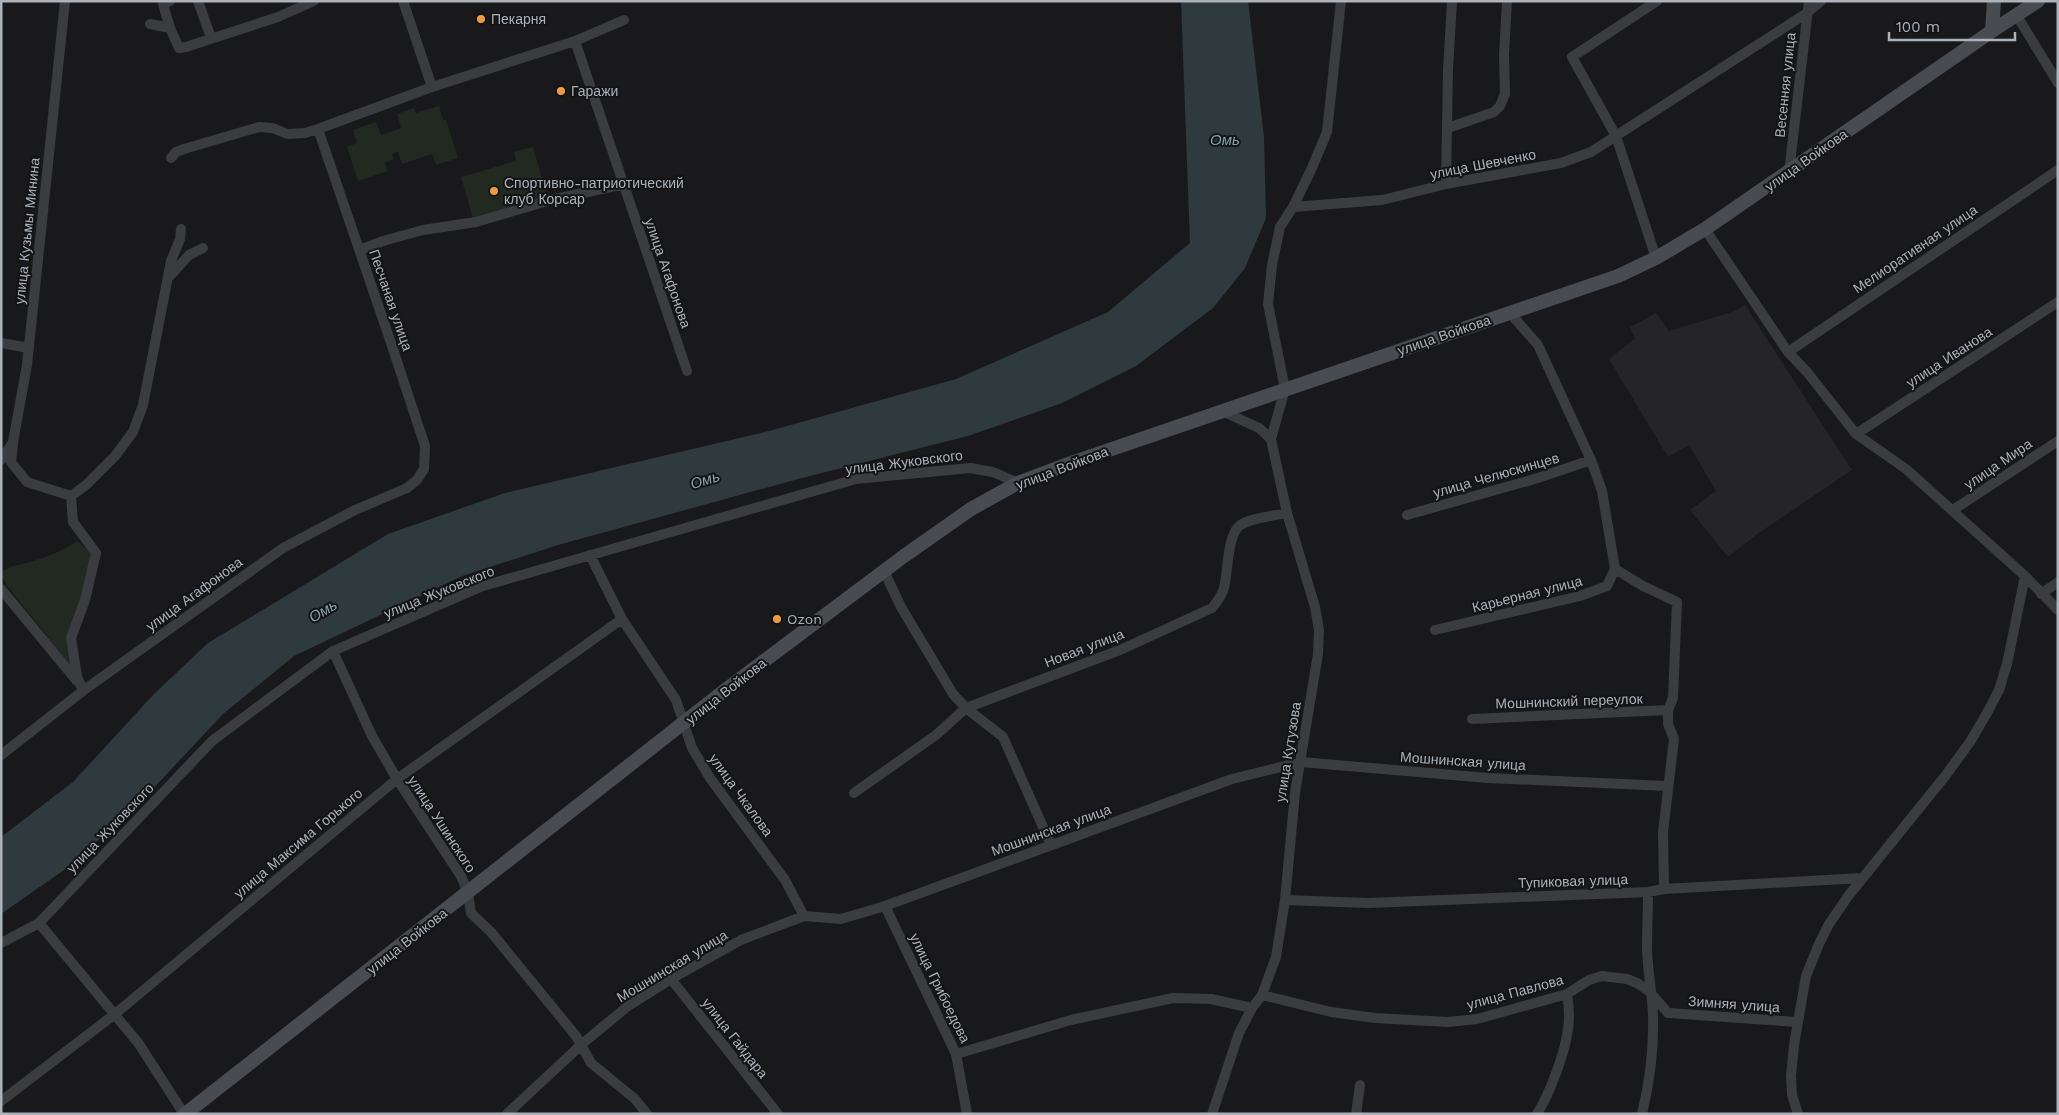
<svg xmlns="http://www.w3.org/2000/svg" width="2059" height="1115" font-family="'Work Sans',sans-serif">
<rect width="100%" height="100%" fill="#19191b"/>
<path fill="#252528" d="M1745,305L1852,470L1756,535L1728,557L1690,510L1716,491L1689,445L1668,457L1609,359L1635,338L1630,327L1656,313L1669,331L1735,311Z"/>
<path fill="#212921" d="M439,106L443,120H446L458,158L436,165L432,154L402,164L398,152L392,154L394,159L385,163L388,171L358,181L347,147L357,143L353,130L376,122L381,135L401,128L397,114L414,108L416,113Z
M533,147L547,196L473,218L461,177L516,161L514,152Z
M77,541L93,553L81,602L69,634L75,671L8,587L1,576V572C11,565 19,565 30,562C47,557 63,551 77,541Z"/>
<path fill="#2f3a3f" d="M1181,1H1248L1264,137L1266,218L1245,268L1213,308L1136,366L1062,403L968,436L798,479L558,545L462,576L294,656L223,714L134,809L64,870L1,914V837L73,782L154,694L208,643L388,534L505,493L769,431L956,379L1108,312L1190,243Z"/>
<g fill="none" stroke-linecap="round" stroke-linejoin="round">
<path stroke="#3a3c40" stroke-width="10" d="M170,1L163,4L170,28
M198,1L211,38
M403,1L432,87
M2017,16L2058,83
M150,24L170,28L179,48L186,47L278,17L314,1
M575,41L687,371
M1448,128L1494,112L1500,106L1505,94L1504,55L1507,1
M171,158L176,152L184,149L259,127L273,128L287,134L305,133L318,129L432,87L575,41L624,20
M1789,172L1809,1
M1446,184L1448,70L1452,1
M1293,207L1311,170L1327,132L1341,1
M1705,229L1788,352L1807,372L1856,434L1906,469L2025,576L2058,610
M360,250L383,241L423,230L476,222L551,200L624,184
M1656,258L1616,136L1572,57L1657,1
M170,276L189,255L203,248
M1510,313L1538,345L1591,460L1602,491L1615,569L1643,586L1677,602L1673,698L1668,710V724L1674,739L1663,832L1664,889
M1,343L29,348
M1788,352L2058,170
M1222,411L1259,428L1271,439
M1856,434L2058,302
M13,444L11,462L27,482L71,496L86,485L115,456L133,432L143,405L171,261L180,239L181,229
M1,460L13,442L27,365L65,1
M71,496L73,522L96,553L85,600L71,638L77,676L81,686
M1953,510L2058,441
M1407,515L1538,478L1591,460
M590,555L622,619L676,700L692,748L710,778L785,880L804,916
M884,571L901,607L953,694L966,708L1003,737L1051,845
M1,589L77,681
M2041,594L2058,582
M1435,630L1580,596L1607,586L1615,569
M333,651L372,736L397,779L461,876L468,893L471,913L491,932L576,1036L591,1063L635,1099L647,1114
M1472,719L1668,710
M1,755L84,690L283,548L355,510L407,488L417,480L424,469L425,446L391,343L318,129
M854,793L936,735L966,708L1120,650L1212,608C1217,602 1222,596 1224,588C1228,572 1227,540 1238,527C1247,518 1274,516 1287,513
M1285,900L1368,903L1648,892L1664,889L1862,878
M885,906L956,1054L967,1114
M39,923L139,1044L184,1114
M1,943L39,923L212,741L333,651L483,586L856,479L970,468L993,472L1018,483
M671,979L778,1114
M1262,995L1331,1012L1375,1018L1448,1022L1477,1019L1567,994L1589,980L1602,976L1627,979L1637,983L1649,991L1668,1013L1797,1022
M956,1054L1071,1020L1173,998L1211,999L1252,1008
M1,1101L115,1014L397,779L622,619
M507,1114L582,1044L628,1006L671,979L741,940L804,916L841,919L885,906L1232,779L1301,762L1488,778L1667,786
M1212,1114L1239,1033L1252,1008L1262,995L1276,957L1285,900L1295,793L1318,654L1319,630L1315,607L1287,513L1271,439L1285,389L1268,304L1272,265L1280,227L1293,207L1382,200L1446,184L1561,163L1591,152L1807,13L1821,1
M1356,1114L1360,1085
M1537,1114C1550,1093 1565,1053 1568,1029C1570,1017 1569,1006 1567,994
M1642,1114C1650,1081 1654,1049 1653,1015C1652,993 1648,972 1647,950C1647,931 1648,911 1648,892
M1798,1114L1792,1095L1791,1076L1794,1045L1806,976L1819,944L1829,924L1849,895L1946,775L1970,742L1987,713L1999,690L2007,664L2025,576"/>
<path stroke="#484b50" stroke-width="14" d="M1992,31L1994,1
M185,1114L724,691L904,556L971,509L1018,483L1068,464L1618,276L1656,258L1705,229L1992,31L2038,1"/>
</g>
<g fill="#eb9b42" stroke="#141416" stroke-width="2">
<circle cx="481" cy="19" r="5"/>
<circle cx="561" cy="91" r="5"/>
<circle cx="494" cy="191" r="5"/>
<circle cx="777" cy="619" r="5"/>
</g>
<g text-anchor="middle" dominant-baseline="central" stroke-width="4" stroke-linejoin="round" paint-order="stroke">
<g font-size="14" fill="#acb2ba" stroke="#141416" text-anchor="start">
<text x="491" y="19">Пекарня</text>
<text x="571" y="91">Гаражи</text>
<text x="504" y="183">Спортивно-патриотический<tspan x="504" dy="16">клуб Корсар</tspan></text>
<text x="787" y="619">Ozon</text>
</g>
<g font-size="14" fill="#acb2ba" stroke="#141416">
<text transform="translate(1785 85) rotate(-84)">Весенняя улица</text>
<text transform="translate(1806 160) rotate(-35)">улица Войкова</text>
<text transform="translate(1483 164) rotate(-11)">улица Шевченко</text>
<text transform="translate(27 231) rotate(-84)">улица Кузьмы Минина</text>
<text transform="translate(1915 249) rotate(-34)">Мелиоративная улица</text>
<text transform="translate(668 273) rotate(71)">улица Агафонова</text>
<text transform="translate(391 300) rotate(71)">Песчаная улица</text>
<text transform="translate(1444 335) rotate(-19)">улица Войкова</text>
<text transform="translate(1949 357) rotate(-33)">улица Иванова</text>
<text transform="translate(904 462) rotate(-7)">улица Жуковского</text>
<text transform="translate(1998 464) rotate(-34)">улица Мира</text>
<text transform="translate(1062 468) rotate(-21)">улица Войкова</text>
<text transform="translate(1496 475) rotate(-16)">улица Челюскинцев</text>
<text transform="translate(439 592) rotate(-22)">улица Жуковского</text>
<text transform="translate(194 594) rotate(-36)">улица Агафонова</text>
<text transform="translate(1527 594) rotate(-14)">Карьерная улица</text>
<text transform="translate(1084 648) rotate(-21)">Новая улица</text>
<text transform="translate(726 691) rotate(-38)">улица Войкова</text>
<text transform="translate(1569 701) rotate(-2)">Мошнинский переулок</text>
<text transform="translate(1288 752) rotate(-81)">улица Кутузова</text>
<text transform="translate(1463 761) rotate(4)">Мошнинская улица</text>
<text transform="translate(741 795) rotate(54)">улица Чкалова</text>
<text transform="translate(442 824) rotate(57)">улица Ушинского</text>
<text transform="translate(110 828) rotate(-46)">улица Жуковского</text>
<text transform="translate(1051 830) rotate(-20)">Мошнинская улица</text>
<text transform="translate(298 843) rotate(-40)">улица Максима Горького</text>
<text transform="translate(1573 881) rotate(-2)">Тупиковая улица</text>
<text transform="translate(407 941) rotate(-38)">улица Войкова</text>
<text transform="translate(672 966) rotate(-31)">Мошнинская улица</text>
<text transform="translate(940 988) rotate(64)">улица Грибоедова</text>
<text transform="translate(1515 992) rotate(-15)">улица Павлова</text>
<text transform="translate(1734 1004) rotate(4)">Зимняя улица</text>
<text transform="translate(735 1038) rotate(52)">улица Гайдара</text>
</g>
<g font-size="15" font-style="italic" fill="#85a4b3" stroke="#141416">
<text x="1225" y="140">Омь</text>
<text transform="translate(705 480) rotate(-17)">Омь</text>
<text transform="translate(323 611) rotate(-31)">Омь</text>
</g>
</g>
<rect width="2059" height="1115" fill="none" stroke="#acb2ba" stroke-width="5"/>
<path d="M1889 32v8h126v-8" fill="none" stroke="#acb2ba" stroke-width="2.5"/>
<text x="1896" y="32" font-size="15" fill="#acb2ba" stroke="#141416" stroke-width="4" paint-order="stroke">100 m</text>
</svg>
